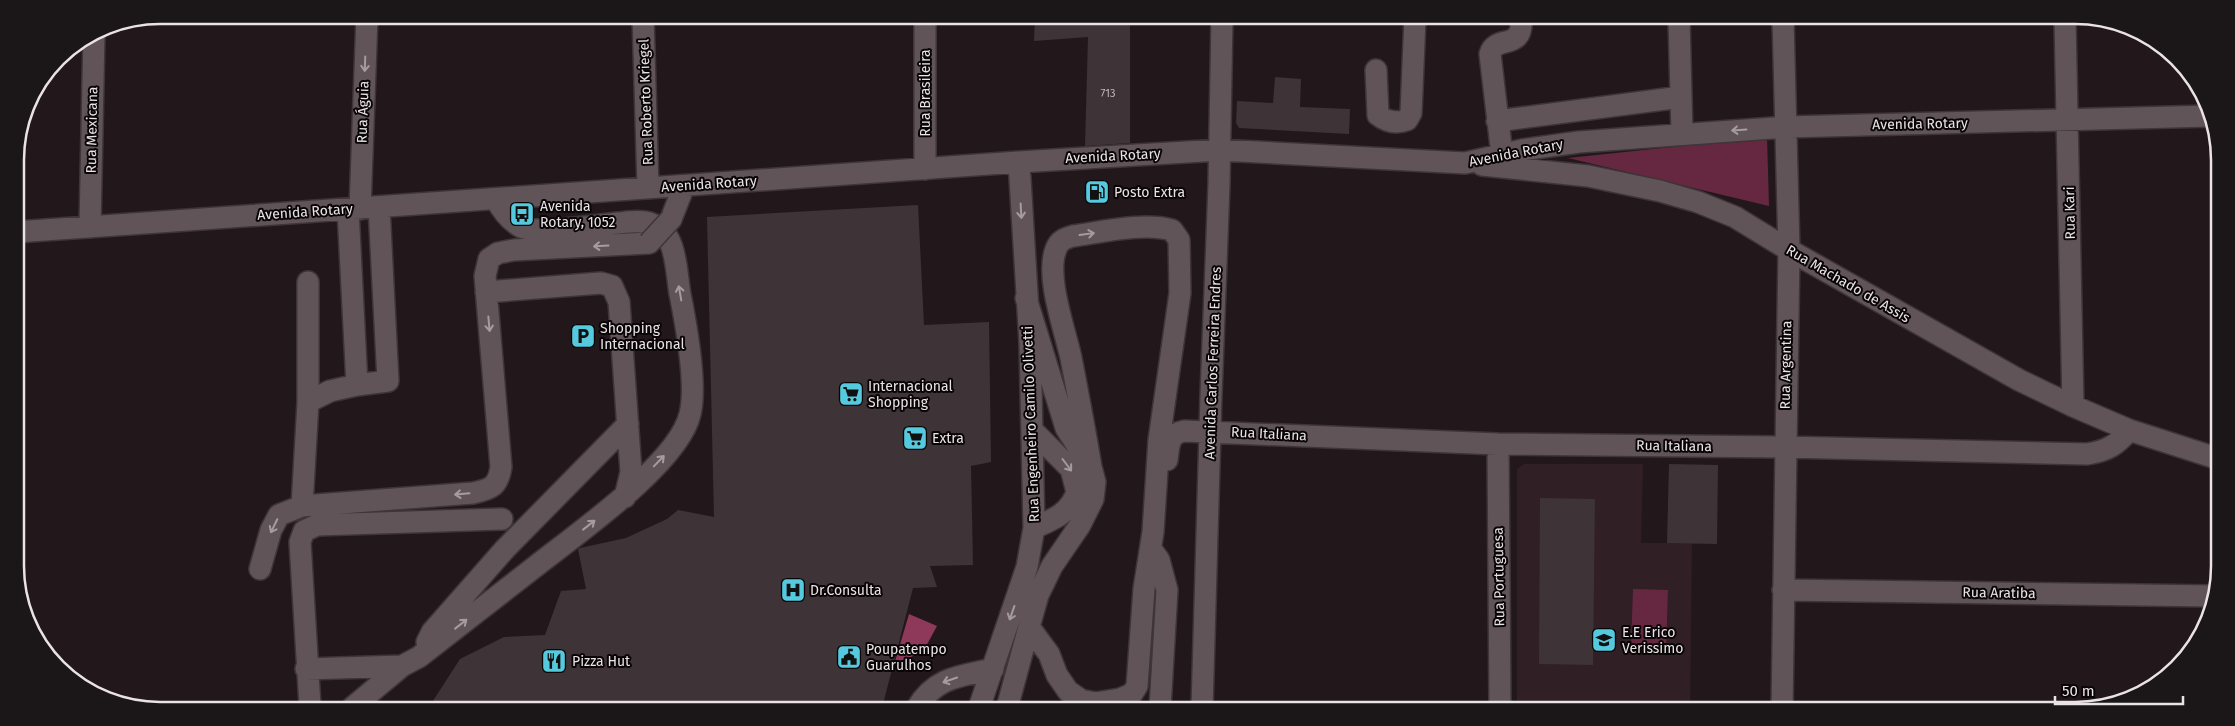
<svg xmlns="http://www.w3.org/2000/svg" width="2235" height="726" font-family="'Fira Sans',sans-serif">
<rect width="100%" height="100%" fill="#22181b"/>
<path fill="#301f24" d="M1524,464H1643L1641,543H1692L1690,710L1517,709V469Z"/>
<path fill="#652840" d="M1767,137L1769,206L1568,158Z
M1633,589L1668,590L1666,649L1631,648Z"/>
<path fill="#8e385a" d="M909,614L937,626L923,652L917,651L915,655L894,665Z"/>
<path fill="#3e3336" d="M1035,17H1130V143L1085,146L1088,37L1034,41Z
M1275,77L1301,79L1300,107L1350,109L1349,134L1239,128L1236,123L1237,101L1273,103Z
M918,205L924,325L989,322L991,462L971,466L973,565L930,566L937,587L913,588L882,708L429,707L460,659L504,637L545,635L561,591L586,589L578,549L580,548L626,538L667,519L678,510L714,517L707,217Z
M1669,464L1718,465L1717,544L1667,543Z
M1540,498L1595,499L1593,665L1539,664Z"/>
<g fill="none" stroke-linecap="round" stroke-linejoin="round">
<defs>
<path id="minor" d="M643,16L648,188
M1679,19L1682,134
M2065,20L2073,406
M1376,70L1378,115C1387,122 1396,124 1407,120L1411,113L1415,18
M1497,121L1681,97
M1502,155L1490,54C1495,34 1524,52 1521,18
M1482,165L1588,176L1660,191L1698,202L1735,217L1789,250L2019,380L2073,406L2129,430L2216,458
M925,169V17
M360,209L367,16
M671,219L684,186
M90,227L94,33
M16,232L1019,162L1220,150L1465,163L1522,150L1579,142L1787,127L2210,116
M308,282V402
M486,292L601,283L612,286L619,302L631,472L625,497
M1026,298L1066,428L1091,467L1095,482L1093,499L1080,525L1052,566L1038,595L1029,627L1049,654L1057,675L1068,691L1081,700L1095,703L1120,699L1132,694L1137,686L1144,589L1153,532L1159,440L1180,293L1179,240L1172,230C1144,222 1102,232 1073,236C1066,238 1059,240 1056,249C1045,276 1065,330 1071,358C1078,394 1085,431 1091,467
M357,385L388,381L379,207
M1033,431L1071,469L1077,492C1069,514 1054,519 1034,528
M1498,444L1500,709
M1167,460C1169,446 1168,434 1184,431L1498,444L1784,447L2087,454C2107,451 2117,445 2129,430
M302,506L308,402L330,391L357,385L348,210
M1151,549L1159,560L1167,590L1160,708
M260,569L271,530L279,515L302,506L473,493C492,489 498,486 501,467L485,276L489,259L498,253L514,250L649,243
M1783,590L2215,596
M427,642L432,632L505,549L628,424
M306,669L402,666
M310,706L300,542L304,531L317,525L502,519
M353,707L402,666L419,657C458,627 497,596 536,566C575,535 679,463 690,414C697,386 686,324 680,294C676,272 677,232 652,224C642,220 629,222 618,223C597,225 538,235 521,227C509,220 502,211 496,199
M917,708C935,677 961,676 993,669
M979,708L1027,567L1034,528L1030,343L1019,162
M1007,708L1029,627
M1202,709L1211,396L1219,184L1222,18
M1782,710L1789,250L1783,19"/>
</defs>
<use href="#minor" stroke="#3d3537" stroke-width="24"/>
<use href="#minor" stroke="#605458" stroke-width="21"/>
<defs>
<path id="minor-bridge" d="M649,243L671,219"/>
</defs>
<use href="#minor-bridge" stroke="#3d3537" stroke-width="24" stroke-linecap="butt"/>
<use href="#minor-bridge" stroke="#605458" stroke-width="21"/>
</g>
<defs><path id="oneway-shaft" d="M-6 0H5M1.5-3L5.5 0L1.5 3" fill="none" stroke-width="1.6" stroke-linecap="round" stroke-linejoin="round" transform="scale(1.25)"/></defs>
<g stroke="#a59c9e">
<use href="#oneway-shaft" transform="translate(365 64) rotate(92)"/>
<use href="#oneway-shaft" transform="translate(1739 130) rotate(176)"/>
<use href="#oneway-shaft" transform="translate(1021 211) rotate(87)"/>
<use href="#oneway-shaft" transform="translate(1087 234) rotate(-8)"/>
<use href="#oneway-shaft" transform="translate(601 246) rotate(177)"/>
<use href="#oneway-shaft" transform="translate(680 293) rotate(-100)"/>
<use href="#oneway-shaft" transform="translate(489 324) rotate(85)"/>
<use href="#oneway-shaft" transform="translate(659 461) rotate(-46)"/>
<use href="#oneway-shaft" transform="translate(1067 465) rotate(53)"/>
<use href="#oneway-shaft" transform="translate(462 494) rotate(175)"/>
<use href="#oneway-shaft" transform="translate(589 525) rotate(-38)"/>
<use href="#oneway-shaft" transform="translate(274 526) rotate(116)"/>
<use href="#oneway-shaft" transform="translate(1012 613) rotate(109)"/>
<use href="#oneway-shaft" transform="translate(461 624) rotate(-38)"/>
<use href="#oneway-shaft" transform="translate(950 680) rotate(161)"/>
</g>
<defs>
<symbol id="fuel-square" viewBox="-11 -11 22 22"><rect x="-9" y="-9" width="18" height="18" rx="4" fill="#55cadf" stroke="#090506"/><path d="M-5.5-6h7V0h2V4h1.3V-2.5L3-4.5l.8-.8L6-3V5H2.5V1h-1V6h-7ZM-4.2-4.7v3.2H.2V-4.7Z" fill="#111"/></symbol>
<symbol id="bus-square" viewBox="-11 -11 22 22"><rect x="-9" y="-9" width="18" height="18" rx="4" fill="#55cadf" stroke="#090506"/><path d="M-5-6H5V4H4V6H2V4H-2V6H-4V4H-5ZM-3.5-4V0h7V-4ZM-3.5 1.2v1.5H-2V1.2ZM2 1.2v1.5H3.5V1.2Z" fill="#111"/></symbol>
<symbol id="parking-square" viewBox="-11 -11 22 22"><rect x="-9" y="-9" width="18" height="18" rx="4" fill="#55cadf" stroke="#090506"/><path d="M-3.5-5.5H1a3.5 3.5 0 0 1 0 7H-1V5.5H-3.5ZM-1-3.4V-.6H.8a1.4 1.4 0 0 0 0-2.8Z" fill="#111"/></symbol>
<symbol id="supermarket-square" viewBox="-11 -11 22 22"><rect x="-9" y="-9" width="18" height="18" rx="4" fill="#55cadf" stroke="#090506"/><path d="M-6-5.5h2.5l.6 2H6L4.5 2H-2.5L-4.4-4H-6ZM-1.5 3.2a1.3 1.3 0 1 0 .1 0ZM3 3.2a1.3 1.3 0 1 0 .1 0Z" fill="#111"/></symbol>
<symbol id="hospital-square" viewBox="-11 -11 22 22"><rect x="-9" y="-9" width="18" height="18" rx="4" fill="#55cadf" stroke="#090506"/><path d="M-5-5h3v3.5h4V-5h3V5h-3V1.5h-4V5h-3Z" fill="#111"/></symbol>
<symbol id="school-square" viewBox="-11 -11 22 22"><rect x="-9" y="-9" width="18" height="18" rx="4" fill="#55cadf" stroke="#090506"/><path d="M0-5L7-2L0 1L-7-2ZM-4 1L0 2.5L4 1V4Q0 6-4 4Z" fill="#111"/></symbol>
<symbol id="civic-square" viewBox="-11 -11 22 22"><rect x="-9" y="-9" width="18" height="18" rx="4" fill="#55cadf" stroke="#090506"/><path d="M-.6-6.5H3V-4.5H.6V-3L4-1V1h2V6H-6V1h2V-1L-.6-3ZM-1.2 2.5V6h2.4V2.5Z" fill="#111"/></symbol>
<symbol id="restaurant-square" viewBox="-11 -11 22 22"><rect x="-9" y="-9" width="18" height="18" rx="4" fill="#55cadf" stroke="#090506"/><path d="M-5-6h1v4h1v-4h1v4h1v-4h1v5L-1.5 .5V6h-2V.5L-5-1ZM5-6V6H3V1.5H1.5Q1.5-4 5-6Z" fill="#111"/></symbol>
</defs>
<g fill-rule="evenodd">
<use href="#fuel-square" x="1083" y="178" width="28" height="28"/>
<use href="#bus-square" x="508" y="200" width="28" height="28"/>
<use href="#parking-square" x="569" y="322" width="28" height="28"/>
<use href="#supermarket-square" x="837" y="380" width="28" height="28"/>
<use href="#supermarket-square" x="901" y="424" width="28" height="28"/>
<use href="#hospital-square" x="779" y="576" width="28" height="28"/>
<use href="#school-square" x="1590" y="626" width="28" height="28"/>
<use href="#civic-square" x="835" y="643" width="28" height="28"/>
<use href="#restaurant-square" x="540" y="647" width="28" height="28"/>
</g>
<g text-anchor="middle" dominant-baseline="central" stroke-width="4" stroke-linejoin="round" paint-order="stroke">
<g font-size="11" fill="#bfb7b9">
<text x="1108" y="93">713</text>
</g>
<g font-size="14" fill="#eae3e5" stroke="#090506">
<text transform="translate(925 93) rotate(-90)">Rua Brasileira</text>
<text transform="translate(646 102) rotate(-92)">Rua Roberto Kriegel</text>
<text transform="translate(363 112) rotate(-88)">Rua Águia</text>
<text transform="translate(1920 124) rotate(-1)">Avenida Rotary</text>
<text transform="translate(92 130) rotate(-89)">Rua Mexicana</text>
<text transform="translate(1516 153) rotate(-11)">Avenida Rotary</text>
<text transform="translate(1113 156) rotate(-3)">Avenida Rotary</text>
<text transform="translate(709 184) rotate(-4)">Avenida Rotary</text>
<text transform="translate(305 212) rotate(-4)">Avenida Rotary</text>
<text transform="translate(2070 213) rotate(-91)">Rua Kari</text>
<text transform="translate(1848 284) rotate(30)">Rua Machado de Assis</text>
<text transform="translate(1213 363) rotate(-88)">Avenida Carlos Ferreira Endres</text>
<text transform="translate(1786 365) rotate(-89)">Rua Argentina</text>
<text transform="translate(1031 424) rotate(-92)">Rua Engenheiro Camilo Olivetti</text>
<text transform="translate(1269 434) rotate(3)">Rua Italiana</text>
<text transform="translate(1674 446) rotate(1)">Rua Italiana</text>
<text transform="translate(1499 577) rotate(-91)">Rua Portuguesa</text>
<text transform="translate(1999 593) rotate(1)">Rua Aratiba</text>
</g>
<g font-size="14" fill="#eae3e5" stroke="#090506" text-anchor="start">
<text x="1114" y="192">Posto Extra</text>
<text x="540" y="206">Avenida<tspan x="540" dy="16">Rotary, 1052</tspan></text>
<text x="600" y="328">Shopping<tspan x="600" dy="16">Internacional</tspan></text>
<text x="868" y="386">Internacional<tspan x="868" dy="16">Shopping</tspan></text>
<text x="932" y="438">Extra</text>
<text x="810" y="590">Dr.Consulta</text>
<text x="1622" y="632">E.E Erico<tspan x="1622" dy="16">Verissimo</tspan></text>
<text x="866" y="649">Poupatempo<tspan x="866" dy="16">Guarulhos</tspan></text>
<text x="572" y="661">Pizza Hut</text>
</g>
</g>
<path d="M0 0H2235V726H0ZM160 24H2075A136 136 0 0 1 2211 160V566A136 136 0 0 1 2075 702H160A136 136 0 0 1 24 566V160A136 136 0 0 1 160 24Z" fill="#1b1718" fill-rule="evenodd"/>
<path fill="none" stroke="#eae3e5" stroke-width="2.5" d="M160 24H2075A136 136 0 0 1 2211 160V566A136 136 0 0 1 2075 702H160A136 136 0 0 1 24 566V160A136 136 0 0 1 160 24Z"/>
<path d="M2055 696v8h128v-8" fill="none" stroke="#eae3e5" stroke-width="2.5"/>
<text x="2062" y="696" font-size="15" fill="#eae3e5" stroke="#090506" stroke-width="4" paint-order="stroke">50 m</text>
</svg>
